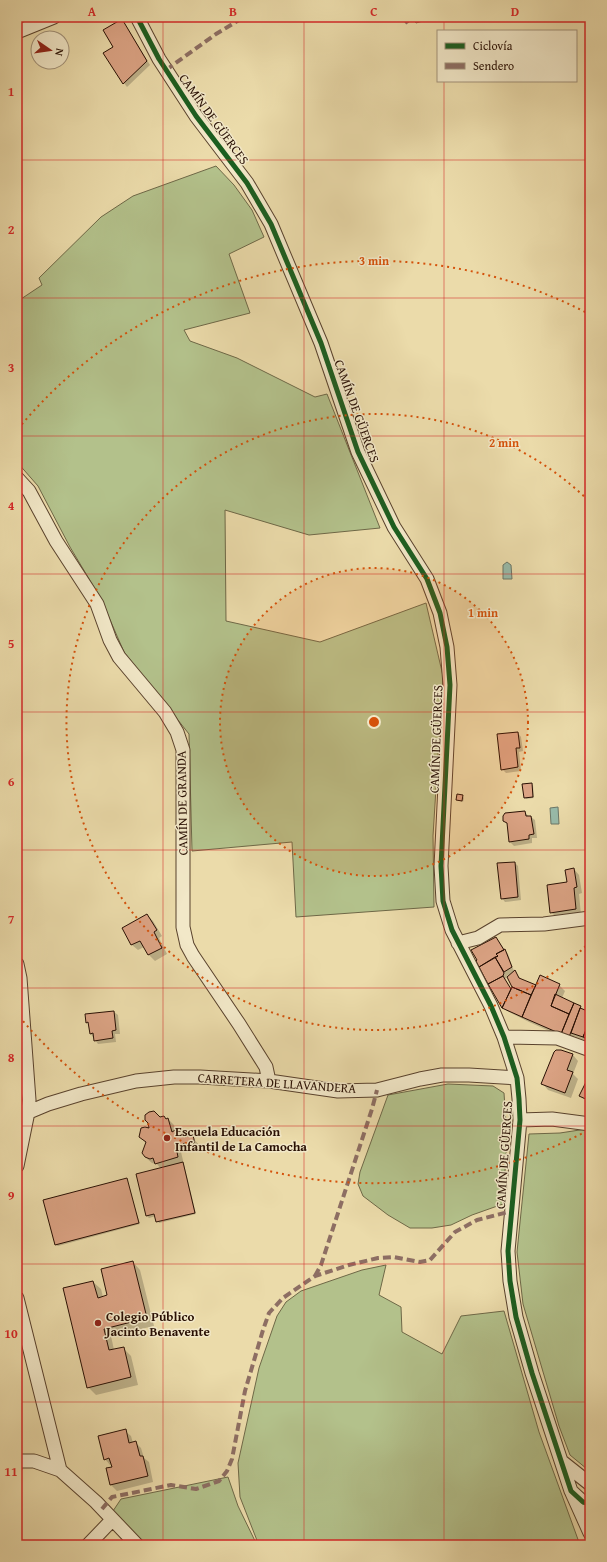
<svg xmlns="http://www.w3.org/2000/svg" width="607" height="1562" font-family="'Gentium Book Plus',serif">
<rect width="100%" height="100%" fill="#ebdbaa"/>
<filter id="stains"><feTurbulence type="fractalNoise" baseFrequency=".005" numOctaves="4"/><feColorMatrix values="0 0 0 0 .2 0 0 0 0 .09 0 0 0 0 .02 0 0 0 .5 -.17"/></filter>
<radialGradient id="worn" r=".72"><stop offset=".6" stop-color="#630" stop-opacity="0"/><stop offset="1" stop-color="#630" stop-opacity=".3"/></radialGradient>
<path fill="#b3c18b" stroke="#6e6847" d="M412,17H436L416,23Z
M216,166L234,185L252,210L264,237L229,254L250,313L184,330L190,341L237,358L315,397L327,394L380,528L309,535L225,510L226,621L320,642L426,603L443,676L433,836L434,907L296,917L292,842L192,851L189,734L124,652L101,599L70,547L38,486L17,462V305L21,299L42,285L39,278L101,217L133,196Z
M448,1084L493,1086L504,1093L507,1138L503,1204L472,1215L451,1225L432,1228H410L388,1215L363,1196L358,1184L360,1172L388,1095Z
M586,1129L590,1130V1469H587L570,1455L559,1426L523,1304L517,1252L529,1134L560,1133Z
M386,1265L379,1295L401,1307L402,1332L442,1354L461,1316L504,1311L539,1432L580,1545H260L258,1543L240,1497L238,1463L259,1368L277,1316L286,1302L301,1291L362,1270Z
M22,1468L17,1497V1469Z
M228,1477L238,1506L257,1545H146L113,1511L121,1499Z"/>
<path fill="#98bbaa" stroke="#6b7667" d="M507,562L511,565L512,579H503V565Z
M558,807L559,824H551L550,808Z"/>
<path fill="#0003" fill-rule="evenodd" d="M122,20L125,24L150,65L127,87L124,83L115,47Z
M518,733L521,737L523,751L519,752L521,771L506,773L502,769Z
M531,784L533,785L534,798L526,799L525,797Z
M462,796L464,798L463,802L457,800Z
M525,812L529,817H531L535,820L537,838H532V843L514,846L510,842L508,823Z
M515,863L518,866L521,900L505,902L502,898Z
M574,869L579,875L582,893L579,894L581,915L557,918L551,912Z
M147,915L153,921L162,936L159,938L167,954L155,961L149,955L144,947L138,950L132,945L123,928Z
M496,938L508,954L514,971L521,980L536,986L559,985L565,991L562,998L580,1007L590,1013V1042L574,1036L573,1040L567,1039L529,1022L507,1011L503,1007L477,962ZM513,972V987L512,990L505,979L507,977V976Z
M114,1012L118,1015L120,1034H115L116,1042L98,1044L90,1033L89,1025L87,1022Z
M561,1051L573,1055L578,1061L573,1074L578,1079L571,1098L548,1090L543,1084Z
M590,1076V1103L580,1096Z
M159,1118L168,1119L174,1125L175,1131H180L186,1137H192L200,1146L197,1151H194L191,1148L187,1152H181L196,1214L159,1223L156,1216L149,1218L147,1216L137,1175L161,1169L157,1164L152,1163L145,1157L146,1143L140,1137L150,1130Z
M126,1179L140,1224L58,1246L56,1245L44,1201Z
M133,1262L140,1270L154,1326L111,1336L114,1350L123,1348L131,1356L138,1385L96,1395L88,1387L93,1282L101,1289L103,1297L108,1296Z
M125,1431L131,1436L133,1443L135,1442L141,1448L144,1458L149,1462L153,1482L117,1491L111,1485L107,1469L113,1468L112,1464L110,1465L105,1459Z"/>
<path fill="#dba384" stroke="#280f03" d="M122,19L147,61L123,84L103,53L113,47L103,30Z
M518,732L520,748H516L518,767L501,770L497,734Z
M532,783L533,797L524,798L522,784Z
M457,794L463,795L462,801L456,800Z
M525,811L526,816H531L534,834L529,835V839L509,842L507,823L503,821V816L505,813Z
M515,862L518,897L501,899L497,863Z
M574,868L577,887L574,888L576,909L550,913L547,885L567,882L565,870Z
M147,914L157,930L154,932L162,948L148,955L140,941L131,945L122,928Z
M496,937L504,950L496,954L498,956L479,967L476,961L477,960L471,950Z
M505,949L512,967L504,972L495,957L498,956L496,954Z
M495,957L504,973L503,976L488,984L479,967Z
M515,970L519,978L536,985L531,995L512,987L507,977Z
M540,975L560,984L551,1006L569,1014L561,1034L522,1017Z
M503,976L511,989L502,1008L488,984Z
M512,987L531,995L522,1017L502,1008Z
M555,994L574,1003L569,1014L551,1006Z
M574,1003L581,1006L569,1037L561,1034Z
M580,1008L590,1012V1021L583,1037L571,1033Z
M114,1011L116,1030L112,1031L113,1038L94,1041L93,1033L90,1034L88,1022L86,1023L85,1014Z
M589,1022L590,1023V1040L583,1037Z
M556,1050H561L573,1054L567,1070L573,1072L565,1093L541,1084L554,1052Z
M589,1076L590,1077V1101L579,1096Z
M154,1111L160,1117L164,1116L166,1119L168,1118L172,1132L177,1129L180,1130L183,1133L185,1137L189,1135L193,1136L194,1139V1143L191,1145H187L184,1143L181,1146L176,1147L178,1157L155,1164L153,1158L150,1159L145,1157L142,1153L146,1142L139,1137L141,1128L145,1127L149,1128L148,1123L145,1120V1115L149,1112Z
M183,1162L195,1213L156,1222L154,1214L146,1216L136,1174Z
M127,1178L139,1223L55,1245L43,1200Z
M133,1261L147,1318L104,1329L109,1350L124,1347L131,1377L87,1388L63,1288L93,1281L98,1298L107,1295L101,1269Z
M126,1429L129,1443L136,1441L140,1456H143L148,1476L110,1485L106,1468L112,1467L109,1458L104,1460L98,1436Z"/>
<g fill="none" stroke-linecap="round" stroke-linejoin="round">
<defs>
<path id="minor" d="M137,17L159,59L196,116L247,183L271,224L321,343L358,452L394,527L427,579L440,613L447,647L450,685L441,866L443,901L452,930L491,1006L504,1037L517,1078L519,1099L520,1120L508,1251L510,1281L516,1317L532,1373L571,1491L583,1502L590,1504
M17,32L54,17
M17,478L29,491L56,541L97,604L110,640L119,657L165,712L177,732L183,750V927L187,945L193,956L239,1024L266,1067L269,1081
M458,943L478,938L500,925L544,924L590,918
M17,964L20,978L29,1100L28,1112L17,1166
M504,1037L557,1038L590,1050
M17,1117L48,1104L81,1094L136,1081L174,1077H200L269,1081L338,1091L377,1090L420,1079L442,1075H469L517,1078
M520,1120L552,1119L590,1124
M17,1298L60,1470L96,1502L137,1545
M17,1461H34L60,1470
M561,1461L590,1484
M572,1493L590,1533
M88,1545L112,1520"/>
</defs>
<use href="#minor" stroke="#59422d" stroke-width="15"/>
<use href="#minor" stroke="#f2e8c8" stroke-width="13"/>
<path stroke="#8d6e63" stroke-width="4" stroke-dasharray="8 4" stroke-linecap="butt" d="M403,17L409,25
M166,70L216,34L244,17
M315,1276L321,1265L372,1109L377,1090
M102,1509L112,1497L171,1485L196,1489L219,1481L227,1471L232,1459L245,1391L263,1330L269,1313L283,1298L315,1276L349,1265L378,1258L394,1257L420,1262L430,1260L455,1232L477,1220L512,1211"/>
<defs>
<path id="cycleway" d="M137,17L159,59L196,116L247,183L271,224L321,343L358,452L394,527L427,579L440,613L447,647L450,685L441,866L443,901L452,930L491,1006L504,1037L517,1078L519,1099L520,1120L508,1251L510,1281L516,1317L532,1373L571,1491L583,1502L590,1504"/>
</defs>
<use href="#cycleway" stroke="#f2e8c8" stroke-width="8"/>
<use href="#cycleway" stroke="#1b5e20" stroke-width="5"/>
</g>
<path fill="none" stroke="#d62828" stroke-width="1" stroke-opacity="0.55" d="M163,17V1545M304,17V1545M444,17V31M444,81V1545M17,160H590M17,298H590M17,436H590M17,574H590M17,712H590M17,850H590M17,988H590M17,1126H590M17,1264H590M17,1402H590"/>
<circle cx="374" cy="722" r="154" fill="#d5520b" fill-opacity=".12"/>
<g fill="none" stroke="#d5520b" stroke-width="2" stroke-dasharray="2 4">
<circle cx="374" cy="722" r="154"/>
<path d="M590 942A308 308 0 1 1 590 502"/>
<path d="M587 1131A461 461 0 0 1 18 1015M18 429A461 461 0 0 1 587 313"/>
</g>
<g fill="#8f2418" stroke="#f2e8c8" stroke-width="1.5">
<circle cx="167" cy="1138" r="4"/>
<circle cx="98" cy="1323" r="4"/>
</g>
<g text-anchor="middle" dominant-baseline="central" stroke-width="3" stroke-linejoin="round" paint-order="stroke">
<g font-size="13" fill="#280f03" stroke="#f2e8c8">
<text transform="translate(214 119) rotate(54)">CAMÍN DE GÜERCES</text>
<text transform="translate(357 411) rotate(70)">CAMÍN DE GÜERCES</text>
<text transform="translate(436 739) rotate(-88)">CAMÍN DE GÜERCES</text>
<text transform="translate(182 803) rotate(-91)">CAMÍN DE GRANDA</text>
<text transform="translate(277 1083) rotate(4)">CARRETERA DE LLAVANDERA</text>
<text transform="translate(504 1155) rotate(-86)">CAMÍN DE GÜERCES</text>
</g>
<g font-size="13" font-weight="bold" fill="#280f03" stroke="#f2e8c8" text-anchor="start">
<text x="175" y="1131">Escuela Educación<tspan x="175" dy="15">Infantil de La Camocha</tspan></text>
<text x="106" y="1316">Colegio Público<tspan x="106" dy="15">Jacinto Benavente</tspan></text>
</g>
</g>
<circle cx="374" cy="722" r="6" fill="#d5520b" stroke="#f2e8c8" stroke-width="2"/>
<g font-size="12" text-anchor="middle" font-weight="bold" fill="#d5520b" stroke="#f2e8c8" stroke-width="3" stroke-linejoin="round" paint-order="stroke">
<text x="374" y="265">3 min</text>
<text x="504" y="447">2 min</text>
<text x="483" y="617">1 min</text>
</g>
<rect width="607" height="1562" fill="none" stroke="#ebdbaa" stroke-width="44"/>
<rect x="437" y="30" width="140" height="52" fill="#f2e8c8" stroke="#a19179"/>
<rect x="445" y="43" width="20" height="6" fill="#1b5e20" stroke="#a19179"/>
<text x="473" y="50" font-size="12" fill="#280f03">Ciclovía</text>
<rect x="445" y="63" width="20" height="6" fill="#8d6e63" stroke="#a19179"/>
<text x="473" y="70" font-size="12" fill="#280f03">Sendero</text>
<g transform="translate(50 50) rotate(103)"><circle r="19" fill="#f2e8c8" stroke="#a19179"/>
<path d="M0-3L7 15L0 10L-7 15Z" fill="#8f2418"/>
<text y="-6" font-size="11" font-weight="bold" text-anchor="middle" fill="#280f03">N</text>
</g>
<rect x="22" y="22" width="563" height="1518" fill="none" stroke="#d62828" stroke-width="1.5"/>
<g font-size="13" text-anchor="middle" font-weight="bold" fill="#d62828">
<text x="92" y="16">A</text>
<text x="233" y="16">B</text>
<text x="374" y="16">C</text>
<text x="515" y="16">D</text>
<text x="11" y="96">1</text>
<text x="11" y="234">2</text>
<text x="11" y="372">3</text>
<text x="11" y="510">4</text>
<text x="11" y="648">5</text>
<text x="11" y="786">6</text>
<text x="11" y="924">7</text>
<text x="11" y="1062">8</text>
<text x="11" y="1200">9</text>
<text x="11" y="1338">10</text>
<text x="11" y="1476">11</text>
</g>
<rect width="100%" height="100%" filter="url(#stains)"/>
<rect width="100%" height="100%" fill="url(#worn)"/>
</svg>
